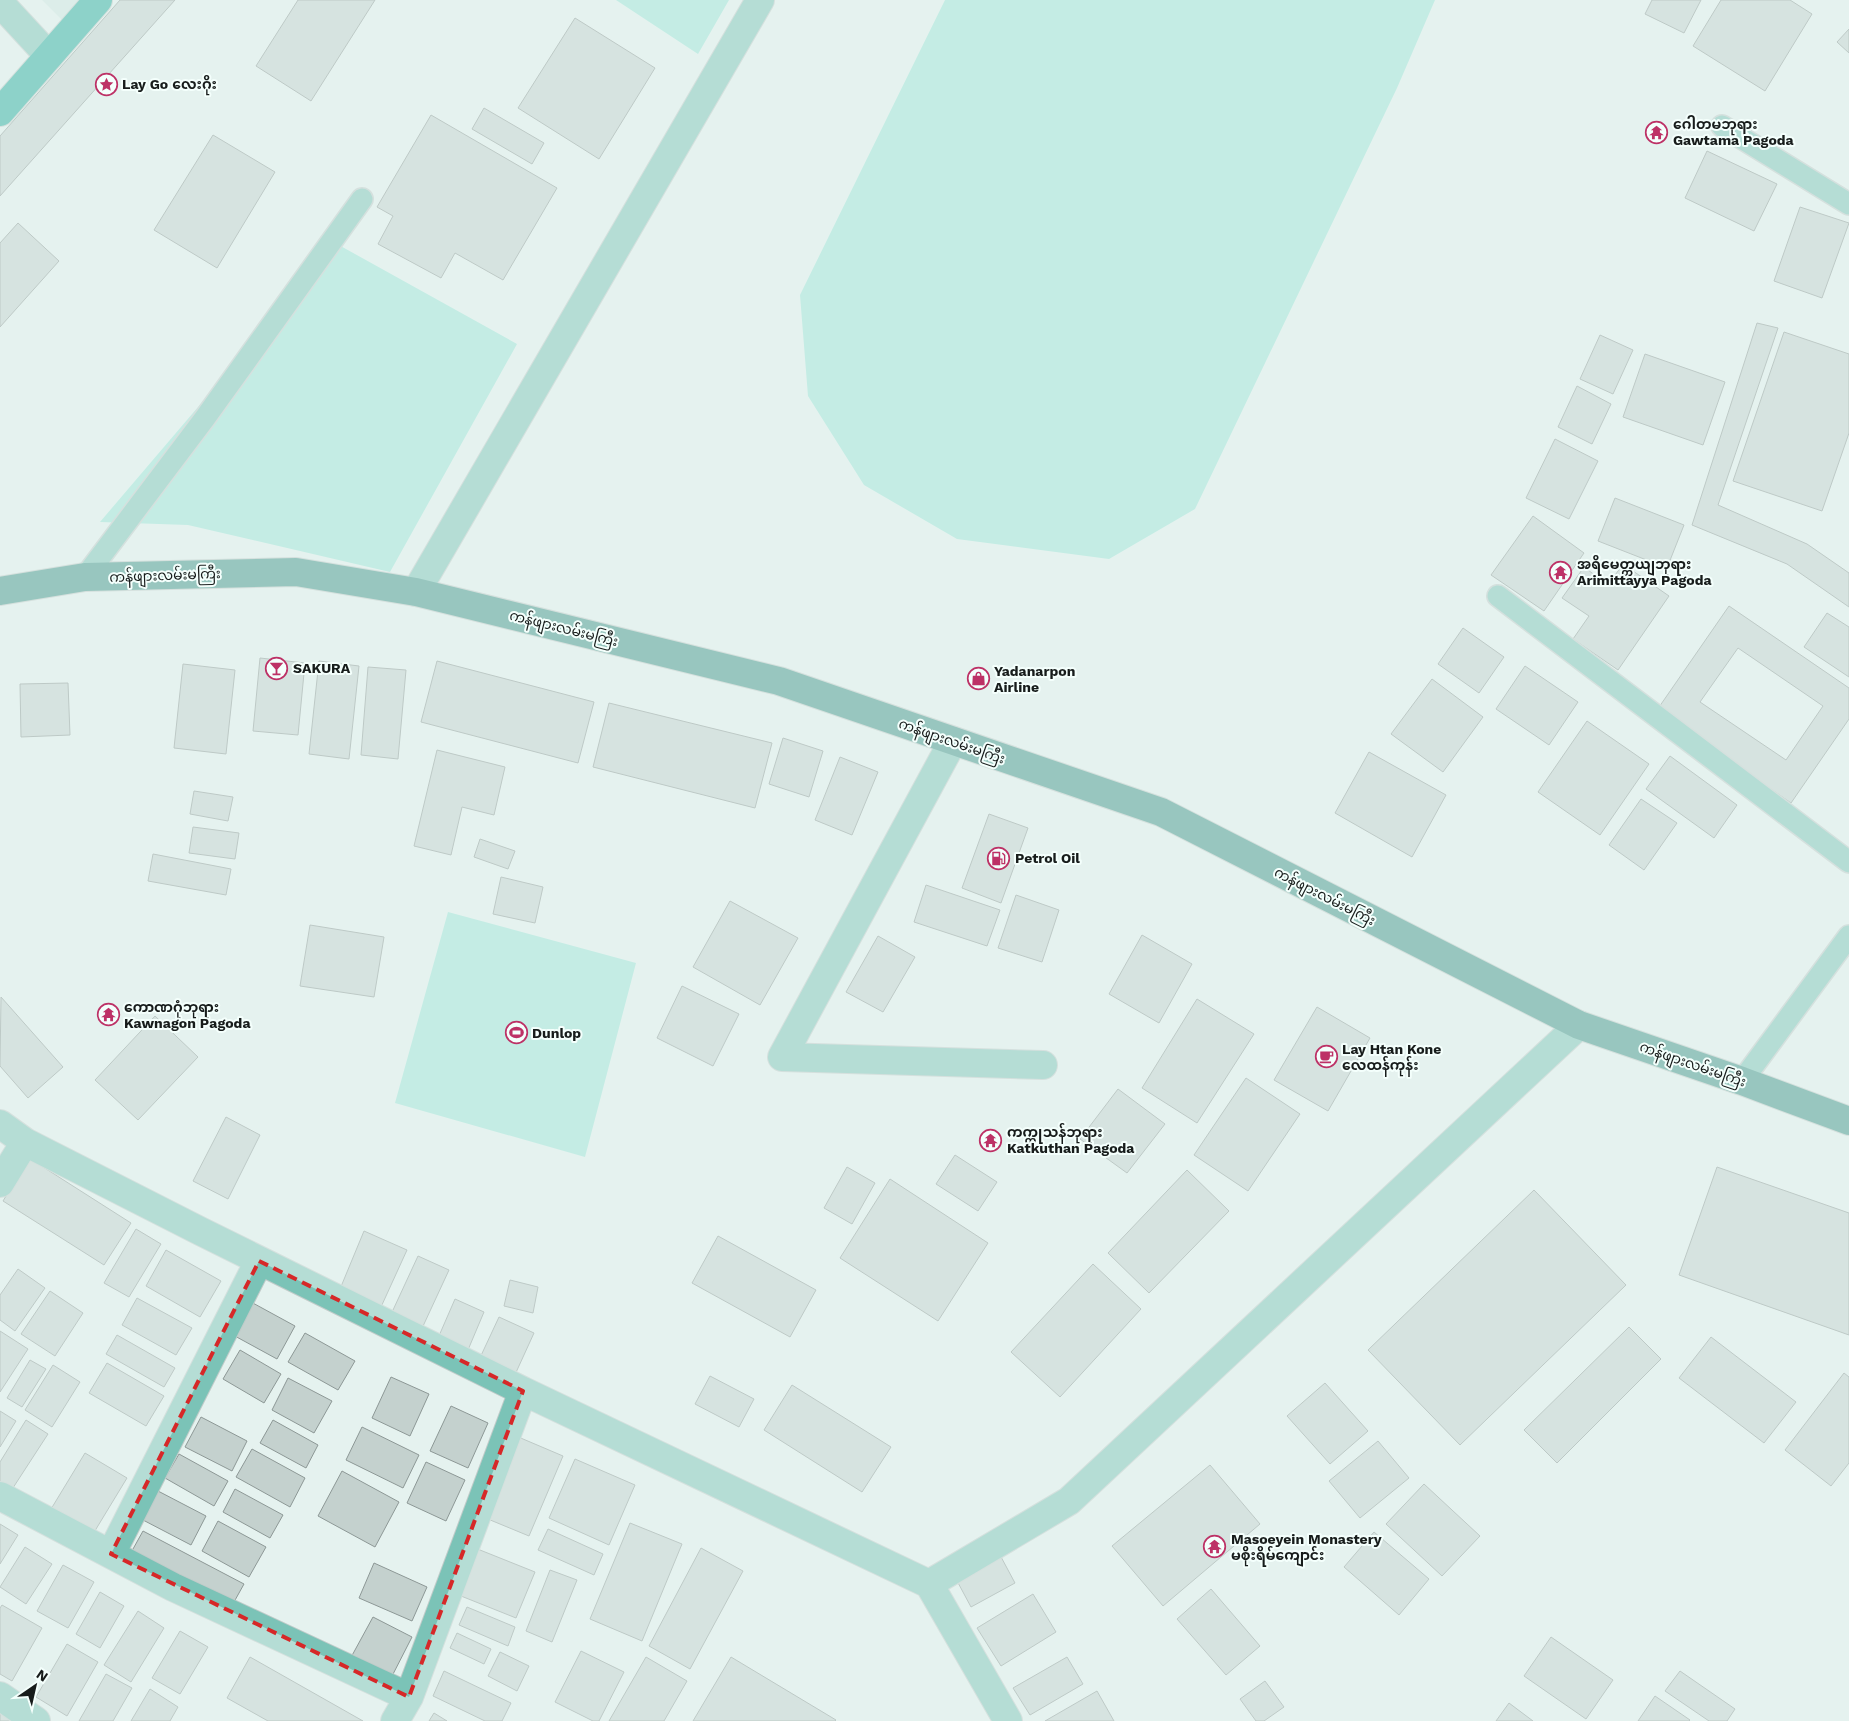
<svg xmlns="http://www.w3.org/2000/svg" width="1849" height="1721" font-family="'Work Sans','Noto Sans Myanmar',sans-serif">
<rect width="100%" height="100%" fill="#e5f2ef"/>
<path fill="#d1e7e3" d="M42,0H80L63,21Z"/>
<path fill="#9be5d8" d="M616,0H729L698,54Z
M945,0H1435L1397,88L1195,509L1109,559L957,539L864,485L808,396L800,295Z
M337,244L517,344L390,572L188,525L100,522Z
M448,912L636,963L585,1157L395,1103Z"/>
<path fill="#c4d1ce" stroke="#8d9896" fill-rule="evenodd" d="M120,0H175L0,196V136Z
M298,0H375L311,101L256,66Z
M1652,0H1701L1684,33L1645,14Z
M1721,0H1790L1812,14L1765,91L1693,46Z
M575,18L655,68L599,159L518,108Z
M1849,29V53L1837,42Z
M484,108L544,143L532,164L472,129Z
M431,115L557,188L503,280L455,253L441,278L378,244L393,216L377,207Z
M213,135L275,172L217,268L154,230Z
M1707,151L1777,184L1754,231L1685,198Z
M1800,207L1849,223L1822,298L1774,281Z
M18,223L59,261L0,327V243Z
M1757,323L1778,328L1718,505L1807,544L1849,573V607L1787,564L1692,525Z
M1784,332L1849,354V433L1822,511L1733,481Z
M1600,335L1633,350L1613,394L1580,379Z
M1645,354L1725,382L1703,445L1623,417Z
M1577,386L1611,404L1592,444L1558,427Z
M1555,439L1598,461L1569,519L1526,498Z
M1615,498L1684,525L1667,568L1598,541Z
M1533,516L1584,553L1544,611L1491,575Z
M1623,564L1669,596L1618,670L1573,639L1589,616L1562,598L1584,567L1608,585Z
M1729,606L1849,688V719L1791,803L1657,710ZM1738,648L1823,706L1786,760L1700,702Z
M1827,613L1849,627V677L1804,647Z
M1463,628L1504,657L1479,693L1438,664Z
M260,658L305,663L298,735L253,731Z
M319,661L359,666L349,759L309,754Z
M437,661L594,702L578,763L421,722Z
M183,664L235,670L226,754L174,748Z
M1525,666L1578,702L1549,745L1496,709Z
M368,667L406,670L398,759L361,755Z
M1432,679L1483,717L1443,772L1391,734Z
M68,683L70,735L21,737L20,684Z
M609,703L772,743L755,808L593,767Z
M1587,721L1649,764L1600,835L1538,792Z
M783,738L823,751L809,797L769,784Z
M437,750L505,767L494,815L462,807L451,855L414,846Z
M1369,752L1446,795L1412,857L1335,813Z
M1670,756L1737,805L1714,838L1646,789Z
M840,757L878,772L852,835L815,820Z
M194,791L233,797L228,821L190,814Z
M1641,799L1677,823L1644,870L1609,845Z
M989,814L1028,828L1001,903L962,888Z
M193,827L239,833L235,859L189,853Z
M480,839L515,851L508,869L474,857Z
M153,854L231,869L226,895L148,881Z
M501,877L543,887L535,923L493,914Z
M926,885L1000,910L987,946L914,922Z
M1016,895L1059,910L1042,962L998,948Z
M730,901L798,938L760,1005L693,967Z
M310,925L384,937L374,997L300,986Z
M1142,935L1192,964L1159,1023L1109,994Z
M878,936L915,957L883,1012L846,992Z
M682,986L739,1014L713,1066L657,1038Z
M1,997L63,1067L28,1098L0,1066Z
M1197,999L1254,1034L1197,1123L1142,1088Z
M1317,1007L1370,1038L1328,1111L1274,1080Z
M155,1016L198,1057L138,1120L95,1080Z
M1246,1078L1300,1114L1248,1191L1194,1155Z
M1118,1089L1165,1124L1127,1173L1080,1139Z
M226,1117L260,1135L228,1199L193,1181Z
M955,1155L997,1182L978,1211L936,1184Z
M29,1158L131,1223L104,1265L3,1201Z
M847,1167L875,1183L852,1224L824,1208Z
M1717,1167L1849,1213V1335L1679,1275Z
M1187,1170L1229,1211L1149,1293L1108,1253Z
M890,1179L988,1243L938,1321L840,1258Z
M1534,1190L1626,1285L1460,1445L1368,1350Z
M136,1229L161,1244L129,1297L104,1283Z
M364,1231L407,1250L381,1307L340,1289Z
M718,1236L816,1290L790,1337L692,1283Z
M166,1250L221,1281L200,1317L146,1286Z
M418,1256L449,1270L418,1337L387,1323Z
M1093,1264L1141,1309L1060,1397L1011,1352Z
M18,1269L45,1288L15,1331L0,1320V1295Z
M510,1280L538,1287L533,1313L504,1306Z
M50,1291L83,1313L55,1356L21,1334Z
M137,1298L192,1328L176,1355L122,1325Z
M455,1299L484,1312L465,1357L435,1345Z
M251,1302L295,1326L277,1359L233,1335Z
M499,1317L534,1333L513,1379L478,1362Z
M1629,1327L1661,1359L1557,1463L1524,1430Z
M0,1331L28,1349L0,1392Z
M305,1333L355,1361L338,1390L288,1362Z
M117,1335L175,1368L164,1387L106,1354Z
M1711,1337L1796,1402L1764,1443L1679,1378Z
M240,1350L281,1374L264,1403L223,1379Z
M30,1360L46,1369L22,1407L7,1398Z
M107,1363L164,1396L146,1426L89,1393Z
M53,1365L80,1382L52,1427L25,1410Z
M1844,1373L1849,1377V1463L1831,1486L1785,1450Z
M710,1376L754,1399L739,1427L695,1404Z
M391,1377L429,1394L410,1436L372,1418Z
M288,1378L332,1401L314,1433L272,1410Z
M1325,1383L1368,1431L1330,1464L1287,1416Z
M792,1385L891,1447L862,1492L764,1430Z
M451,1406L488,1423L468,1468L430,1451Z
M0,1411L16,1421L0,1447Z
M201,1417L247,1441L232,1471L185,1447Z
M26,1420L48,1434L9,1494L0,1488V1462Z
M273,1420L318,1445L306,1468L260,1443Z
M362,1427L419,1455L403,1488L346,1460Z
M516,1436L563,1456L529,1536L483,1517Z
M1378,1441L1409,1478L1360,1518L1329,1481Z
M252,1449L305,1478L290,1507L236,1477Z
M85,1453L127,1478L90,1539L48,1514Z
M179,1454L228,1481L214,1506L165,1478Z
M575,1459L635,1485L609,1545L549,1518Z
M426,1462L465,1480L446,1521L407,1503Z
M1210,1465L1260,1524L1163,1606L1112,1546Z
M342,1471L399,1502L375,1547L318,1516Z
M1424,1484L1480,1536L1442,1576L1386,1524Z
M235,1489L283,1515L270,1538L223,1512Z
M158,1491L206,1516L191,1545L143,1520Z
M218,1521L266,1547L249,1577L202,1551Z
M630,1523L682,1544L642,1641L590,1619Z
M0,1524L18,1535L0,1564Z
M548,1529L603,1554L594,1575L538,1550Z
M143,1531L244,1584L229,1611L128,1558Z
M1374,1532L1429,1579L1399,1615L1344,1567Z
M470,1546L535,1572L516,1618L451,1592Z
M25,1547L52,1564L26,1604L0,1587Z
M701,1548L743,1571L690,1669L649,1646Z
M1000,1555L1015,1583L971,1607L956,1579Z
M374,1563L427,1587L412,1621L359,1598Z
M63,1565L94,1582L68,1628L37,1611Z
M550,1570L577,1580L552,1642L526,1631Z
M1211,1589L1260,1646L1226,1675L1177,1619Z
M100,1592L124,1606L100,1648L76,1634Z
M1033,1594L1056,1632L1001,1666L977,1628Z
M2,1605L42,1628L12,1681L0,1674V1608Z
M467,1607L515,1627L508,1646L459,1625Z
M138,1611L164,1628L131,1682L104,1665Z
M373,1617L412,1637L389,1682L349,1661Z
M180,1631L208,1647L180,1694L152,1678Z
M457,1633L491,1649L484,1664L450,1648Z
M1551,1637L1613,1680L1586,1719L1524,1676Z
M67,1644L98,1662L67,1716L36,1697Z
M581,1651L624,1672L599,1721H593L555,1702Z
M500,1652L529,1666L517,1691L488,1676Z
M250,1657L363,1721H268L227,1698Z
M646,1657L687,1681L664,1721H609Z
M731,1657L836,1720L835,1721H693Z
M1067,1657L1083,1684L1030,1715L1013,1688Z
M444,1671L511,1703L502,1721H485L433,1696Z
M1680,1671L1735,1709L1727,1721H1709L1665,1691Z
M106,1674L132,1688L113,1721H79Z
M1265,1681L1284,1707L1264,1721H1256L1240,1699Z
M150,1689L178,1707L170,1721H131Z
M1097,1691L1114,1721H1045Z
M1655,1696L1690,1720L1689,1721H1638Z
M1509,1703L1533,1721H1496Z
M0,1711L14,1721H0Z
M434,1713L447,1721H429Z"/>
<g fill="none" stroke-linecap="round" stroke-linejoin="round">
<defs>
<path id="lane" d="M1722,126L1849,204
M85,577L205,418L362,199
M1498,596L1849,862
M1742,1081L1849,936"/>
<path id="street" d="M0,3L49,56
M416,592L760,0
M953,741L782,1057L1043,1065
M0,1124L25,1142
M0,1183L25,1142L200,1231L523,1391L409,1697L395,1721
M523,1391L929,1584L1069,1501L1579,1025
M0,1496L173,1587L409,1697
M111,1554L259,1261
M929,1584L1008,1721
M0,1696L36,1721"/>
<path id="secondary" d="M0,112L98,0"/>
<path id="primary" d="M0,591L85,577L296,572L416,592L779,681L1161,812L1579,1025L1742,1081L1849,1121"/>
</defs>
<use href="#lane" stroke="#c0cbc9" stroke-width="24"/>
<use href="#street" stroke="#c0cbc9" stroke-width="30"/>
<use href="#secondary" stroke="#c0cbc9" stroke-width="30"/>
<use href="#primary" stroke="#c0cbc9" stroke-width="30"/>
<use href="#lane" stroke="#7bc3b7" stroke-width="21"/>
<use href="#street" stroke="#7bc3b7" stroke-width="28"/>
<use href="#secondary" stroke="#22ac9c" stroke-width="28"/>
<use href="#primary" stroke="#3b9185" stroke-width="28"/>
</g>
<path d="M0 0H1849V1721H0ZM259,1261L523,1391L409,1697L111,1554Z" fill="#e5f2ef" fill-opacity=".55" fill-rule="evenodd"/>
<path fill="none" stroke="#d62828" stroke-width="4" stroke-dasharray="10 6" stroke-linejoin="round" d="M259,1261L523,1391L409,1697L111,1554Z"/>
<defs>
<symbol id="sight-ring" viewBox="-11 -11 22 22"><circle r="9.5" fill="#f4fffc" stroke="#bd3166" stroke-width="1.5"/><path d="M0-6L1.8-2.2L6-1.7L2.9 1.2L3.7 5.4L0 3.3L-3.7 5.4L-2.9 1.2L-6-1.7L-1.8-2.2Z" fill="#bd3166"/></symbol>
<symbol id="temple-ring" viewBox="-11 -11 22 22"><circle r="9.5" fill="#f4fffc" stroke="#bd3166" stroke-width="1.5"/><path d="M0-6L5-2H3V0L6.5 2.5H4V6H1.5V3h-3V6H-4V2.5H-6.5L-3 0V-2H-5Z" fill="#bd3166"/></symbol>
<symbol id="bar-ring" viewBox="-11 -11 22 22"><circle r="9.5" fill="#f4fffc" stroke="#bd3166" stroke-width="1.5"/><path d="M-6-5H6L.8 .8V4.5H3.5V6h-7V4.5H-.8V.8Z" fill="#bd3166"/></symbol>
<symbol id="shop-ring" viewBox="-11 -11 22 22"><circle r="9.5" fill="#f4fffc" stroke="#bd3166" stroke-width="1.5"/><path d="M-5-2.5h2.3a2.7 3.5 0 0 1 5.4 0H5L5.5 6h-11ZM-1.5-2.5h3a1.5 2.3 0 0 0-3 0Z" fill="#bd3166"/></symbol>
<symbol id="fuel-ring" viewBox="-11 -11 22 22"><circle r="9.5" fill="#f4fffc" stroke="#bd3166" stroke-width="1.5"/><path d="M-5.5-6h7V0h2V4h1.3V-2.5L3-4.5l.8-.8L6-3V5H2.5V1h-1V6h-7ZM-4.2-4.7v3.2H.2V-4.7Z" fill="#bd3166"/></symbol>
<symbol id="stadium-ring" viewBox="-11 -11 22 22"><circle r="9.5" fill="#f4fffc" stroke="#bd3166" stroke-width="1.5"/><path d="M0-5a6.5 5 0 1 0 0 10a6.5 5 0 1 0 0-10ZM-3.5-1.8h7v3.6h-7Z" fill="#bd3166"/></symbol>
<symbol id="cafe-ring" viewBox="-11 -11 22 22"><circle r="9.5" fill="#f4fffc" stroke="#bd3166" stroke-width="1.5"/><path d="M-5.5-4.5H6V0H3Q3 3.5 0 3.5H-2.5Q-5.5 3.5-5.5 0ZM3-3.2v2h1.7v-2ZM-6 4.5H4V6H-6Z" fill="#bd3166"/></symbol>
</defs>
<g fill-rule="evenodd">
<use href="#sight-ring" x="94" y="72" width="25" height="25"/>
<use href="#temple-ring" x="1644" y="120" width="25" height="25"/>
<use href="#temple-ring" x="1548" y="560" width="25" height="25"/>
<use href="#bar-ring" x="264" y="656" width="25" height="25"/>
<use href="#shop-ring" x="966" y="666" width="25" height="25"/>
<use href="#fuel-ring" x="986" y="846" width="25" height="25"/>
<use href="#temple-ring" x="96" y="1002" width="25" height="25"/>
<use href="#stadium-ring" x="504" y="1020" width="25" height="25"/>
<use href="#cafe-ring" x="1314" y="1044" width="25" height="25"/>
<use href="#temple-ring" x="978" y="1128" width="25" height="25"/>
<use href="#temple-ring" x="1202" y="1534" width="25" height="25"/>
</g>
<g text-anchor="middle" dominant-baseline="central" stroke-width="4" stroke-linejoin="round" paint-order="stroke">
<g font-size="14" font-weight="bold" fill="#171c1b" stroke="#f4fffc" text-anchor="start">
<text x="122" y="84">Lay Go လေးဂိုး</text>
<text x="1673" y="124">ဂေါတမဘုရား<tspan x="1673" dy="16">Gawtama Pagoda</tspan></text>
<text x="1577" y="564">အရိမေတ္တယျဘုရား<tspan x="1577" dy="16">Arimittayya Pagoda</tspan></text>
<text x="293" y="668">SAKURA</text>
<text x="994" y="671">Yadanarpon<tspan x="994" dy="16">Airline</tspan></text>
<text x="1015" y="858">Petrol Oil</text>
<text x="124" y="1007">ကောဏဂုံဘုရား<tspan x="124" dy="16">Kawnagon Pagoda</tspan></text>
<text x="532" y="1033">Dunlop</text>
<text x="1342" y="1049">Lay Htan Kone<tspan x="1342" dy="16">လေထန်ကုန်း</tspan></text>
<text x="1007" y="1132">ကက္ကုသန်ဘုရား<tspan x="1007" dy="16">Katkuthan Pagoda</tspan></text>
<text x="1231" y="1539">Masoeyein Monastery<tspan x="1231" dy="16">မစိုးရိမ်ကျောင်း</tspan></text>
</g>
<g font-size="14" fill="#171c1b" stroke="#f4fffc">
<text transform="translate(165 575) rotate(-2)">ကန်ဖျားလမ်းမကြီး</text>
<text transform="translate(564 628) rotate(14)">ကန်ဖျားလမ်းမကြီး</text>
<text transform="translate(952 741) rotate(19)">ကန်ဖျားလမ်းမကြီး</text>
<text transform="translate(1325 896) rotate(27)">ကန်ဖျားလမ်းမကြီး</text>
<text transform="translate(1693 1064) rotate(19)">ကန်ဖျားလမ်းမကြီး</text>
</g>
</g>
<g transform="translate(35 1686) rotate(34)" stroke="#f4fffc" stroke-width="4" paint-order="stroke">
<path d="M0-4L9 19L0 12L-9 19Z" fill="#171c1b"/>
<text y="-8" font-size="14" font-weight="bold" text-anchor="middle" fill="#171c1b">N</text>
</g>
</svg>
